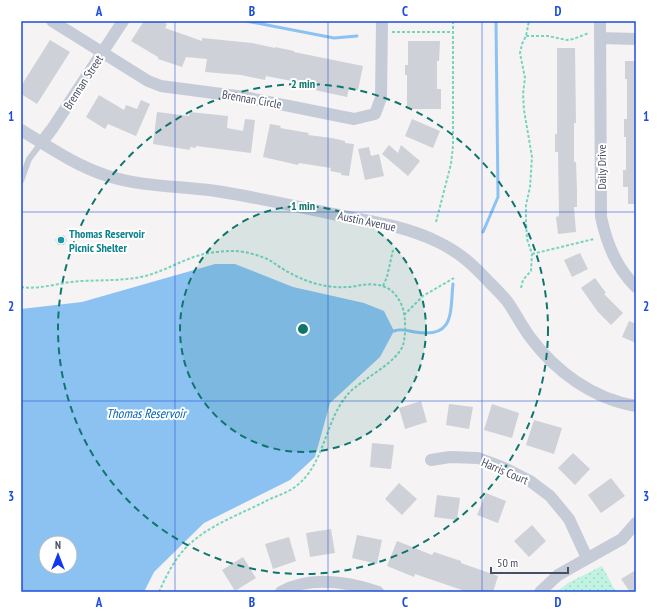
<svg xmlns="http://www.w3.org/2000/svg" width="657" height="613" font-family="'PT Sans Narrow',sans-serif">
<defs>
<pattern id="park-dots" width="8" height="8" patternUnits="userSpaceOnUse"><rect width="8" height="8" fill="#c1f3e2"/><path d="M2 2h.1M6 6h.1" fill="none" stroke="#a7d2c4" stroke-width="1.8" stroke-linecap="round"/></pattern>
</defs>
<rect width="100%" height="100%" fill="#f5f3f3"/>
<path fill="url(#park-dots)" d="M602,566L616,592H556L568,583Z"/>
<path fill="#8cc2f2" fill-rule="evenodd" d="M215,264H235L293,287L364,303L384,311L394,331L380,357L330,403L315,457L290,480L204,523L154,572L144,592H21V309L82,302ZM46,543H70V567H46Z"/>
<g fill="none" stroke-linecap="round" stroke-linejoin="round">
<path stroke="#8cc2f2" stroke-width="3" d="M246,21L334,38L357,36
M483,232L498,197L496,21
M394,331C401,328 408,331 415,332C455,339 450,312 453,284"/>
</g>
<path fill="#cfd1d8" d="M144,21H162L167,24L165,28L202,41V38L252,43L275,48V47L294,51V52L363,66L358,90L349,88L347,97L291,85L292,81L266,76L265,80L241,75L205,72L207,59L186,57L182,67L158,59V57L131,41Z
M50,40L70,52L37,104L21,94V86Z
M408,41H440L439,61H437V89H441V109H407V75H405V65H408Z
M557,48H575L576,123H574V162H576L577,190V207H574L576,232L558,234L556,217L559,216L558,152H555V134H557Z
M625,61H636V204H628V187H623V170H626V137H624V119H627V79H625Z
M99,95L124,110L126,105L137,109L141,100L150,104L136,136L108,124L105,129L86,117Z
M157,112L189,116L190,112L228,116L227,128L243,131L245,119L255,120L251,153L196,146V148L190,147V150L153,144Z
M412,119L440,131L433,148L405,136Z
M270,124L281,126L280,128L309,133L308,135L332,138L345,141V143L354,144L349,176L341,175V173L330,171L331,168L299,163L298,165L263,157Z
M389,145L398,153L401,145L420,161L408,176L382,154Z
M369,147L371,156L379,154L384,176L365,180L358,149Z
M59,235H64L67,240L64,245H58L55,240Z
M580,253L588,269L572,277L564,260Z
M595,278L606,293L604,294L623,313L611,325L598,312L581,288Z
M629,321L636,324V343L622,337Z
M421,401L427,422L405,429L399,408Z
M449,404L473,407L469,429L446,425Z
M492,404L519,413L512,438L484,430Z
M534,420L562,428L554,454L526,445Z
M372,443L394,445L391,469L370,467Z
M573,453L590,469L575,485L558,468Z
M611,478L625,496L601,513L588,495Z
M399,483L417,499L402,515L385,499Z
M486,493L506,501L498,523L477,515Z
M437,495L460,498L457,520L434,517Z
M532,525L546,541L529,557L514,541Z
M331,529L335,553L310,557L306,533Z
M357,535L382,540L377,564L352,558Z
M289,537L296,561L273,569L265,544Z
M397,541L432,555L434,552L461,561V563L498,576L493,592H462V590L415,574L414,577L387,566Z
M243,557L256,578L235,591L222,570Z
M636,570V592H630L621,579Z"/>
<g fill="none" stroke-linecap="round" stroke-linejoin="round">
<path stroke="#76d4bf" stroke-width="2" stroke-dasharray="3 2" stroke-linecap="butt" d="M392,32H453
M526,36H548L567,40L573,39L589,33
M436,222L451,164L453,146V21
M532,254L594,239
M383,286L387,277L393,250
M21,287C41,290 61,282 81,281C103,280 124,281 145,276C161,272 175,264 191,258C204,253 219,251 234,251C246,251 262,256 273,262C278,266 284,270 290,273C310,284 333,290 356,286C376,282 393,284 402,306C406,315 406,336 403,345C397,363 362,379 349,393C324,420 326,464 295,487C287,493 276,496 266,501C243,513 212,524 192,542C177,554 167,574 159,592
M521,288L523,280L531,271L532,254L527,239L526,223V205L530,187L532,157L524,110L523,94L525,78L520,53L522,44L526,36L529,21
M404,315L423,296L454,278"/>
<path stroke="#c6cbd8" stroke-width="6" d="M21,181L29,159L42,142"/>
<path stroke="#c6cbd8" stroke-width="12" d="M52,21L148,81L161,86L244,97L354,119L375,114L381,98L382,21
M600,21L601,217C607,244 616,267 636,287
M600,38L636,39
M21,130C49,147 76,166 108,176C142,187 180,186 216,191C255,197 294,206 333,214C369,221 406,226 438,242C461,253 473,265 490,283C496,289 502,295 507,301C515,312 521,325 530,337C555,371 593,399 636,406
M42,142L52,129L123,21
M431,460L450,457L478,458L502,467L530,481L550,496L569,519L587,558
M281,592C311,575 348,582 378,592
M540,592L558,575L622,539L636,523"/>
</g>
<path fill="none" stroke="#1d4ed8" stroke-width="1" stroke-opacity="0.55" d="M175,21V592M328,21V592M482,21V592M21,212H636M21,401H636"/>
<circle cx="303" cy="329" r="123" fill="#0f766e" fill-opacity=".12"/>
<g fill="none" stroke="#0f766e" stroke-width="2" stroke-dasharray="7 5">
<circle cx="303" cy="329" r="123"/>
<circle cx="303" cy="329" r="245"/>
</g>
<circle fill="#0f9aa8" stroke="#fff" stroke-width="1.5" cx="61" cy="240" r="4"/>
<g text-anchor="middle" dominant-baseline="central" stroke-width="4" stroke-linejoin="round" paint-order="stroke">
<g font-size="12" fill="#494f62" stroke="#fff">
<text transform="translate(83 82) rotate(-57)">Brennan Street</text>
<text transform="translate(252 99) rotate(10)">Brennan Circle</text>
<text transform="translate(601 167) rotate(-90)">Daily Drive</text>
<text transform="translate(367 221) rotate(12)">Austin Avenue</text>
<text transform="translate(505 471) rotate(23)">Harris Court</text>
</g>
<g font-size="12" font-weight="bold" fill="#0d838f" stroke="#fff" text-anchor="start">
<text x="69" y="233">Thomas Reservoir<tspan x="69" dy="14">Picnic Shelter</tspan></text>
</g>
<g font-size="13" font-style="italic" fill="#0463ba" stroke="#fff">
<text x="146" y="413">Thomas Reservoir</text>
</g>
</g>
<circle cx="303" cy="329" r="6" fill="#0f766e" stroke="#fff" stroke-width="2"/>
<g font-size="12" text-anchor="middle" font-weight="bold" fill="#0f766e" stroke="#fff" stroke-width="4" stroke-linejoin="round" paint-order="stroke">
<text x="303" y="88">2 min</text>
<text x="303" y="210">1 min</text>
</g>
<rect width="657" height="613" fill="none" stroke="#ffffff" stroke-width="44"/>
<g transform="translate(58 555)"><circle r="19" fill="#ffffff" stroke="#b6b9c0"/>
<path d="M0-3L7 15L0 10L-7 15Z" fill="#1137f1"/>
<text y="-6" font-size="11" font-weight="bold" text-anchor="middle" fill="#494f62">N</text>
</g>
<path d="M491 567v6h77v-6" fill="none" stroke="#494f62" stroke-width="2"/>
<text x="497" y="567" font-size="12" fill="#494f62" stroke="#ffffff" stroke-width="3" paint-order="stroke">50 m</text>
<rect x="22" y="22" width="613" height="569" fill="none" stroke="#1d4ed8" stroke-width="1.5"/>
<g font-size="13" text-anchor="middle" font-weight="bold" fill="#1d4ed8">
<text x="99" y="16">A</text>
<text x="252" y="16">B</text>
<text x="405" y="16">C</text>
<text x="558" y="16">D</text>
<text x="11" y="121">1</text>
<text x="646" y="121">1</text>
<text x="11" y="311">2</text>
<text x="646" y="311">2</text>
<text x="11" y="501">3</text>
<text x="646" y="501">3</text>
<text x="99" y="607">A</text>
<text x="252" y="607">B</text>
<text x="405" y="607">C</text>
<text x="558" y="607">D</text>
</g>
</svg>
